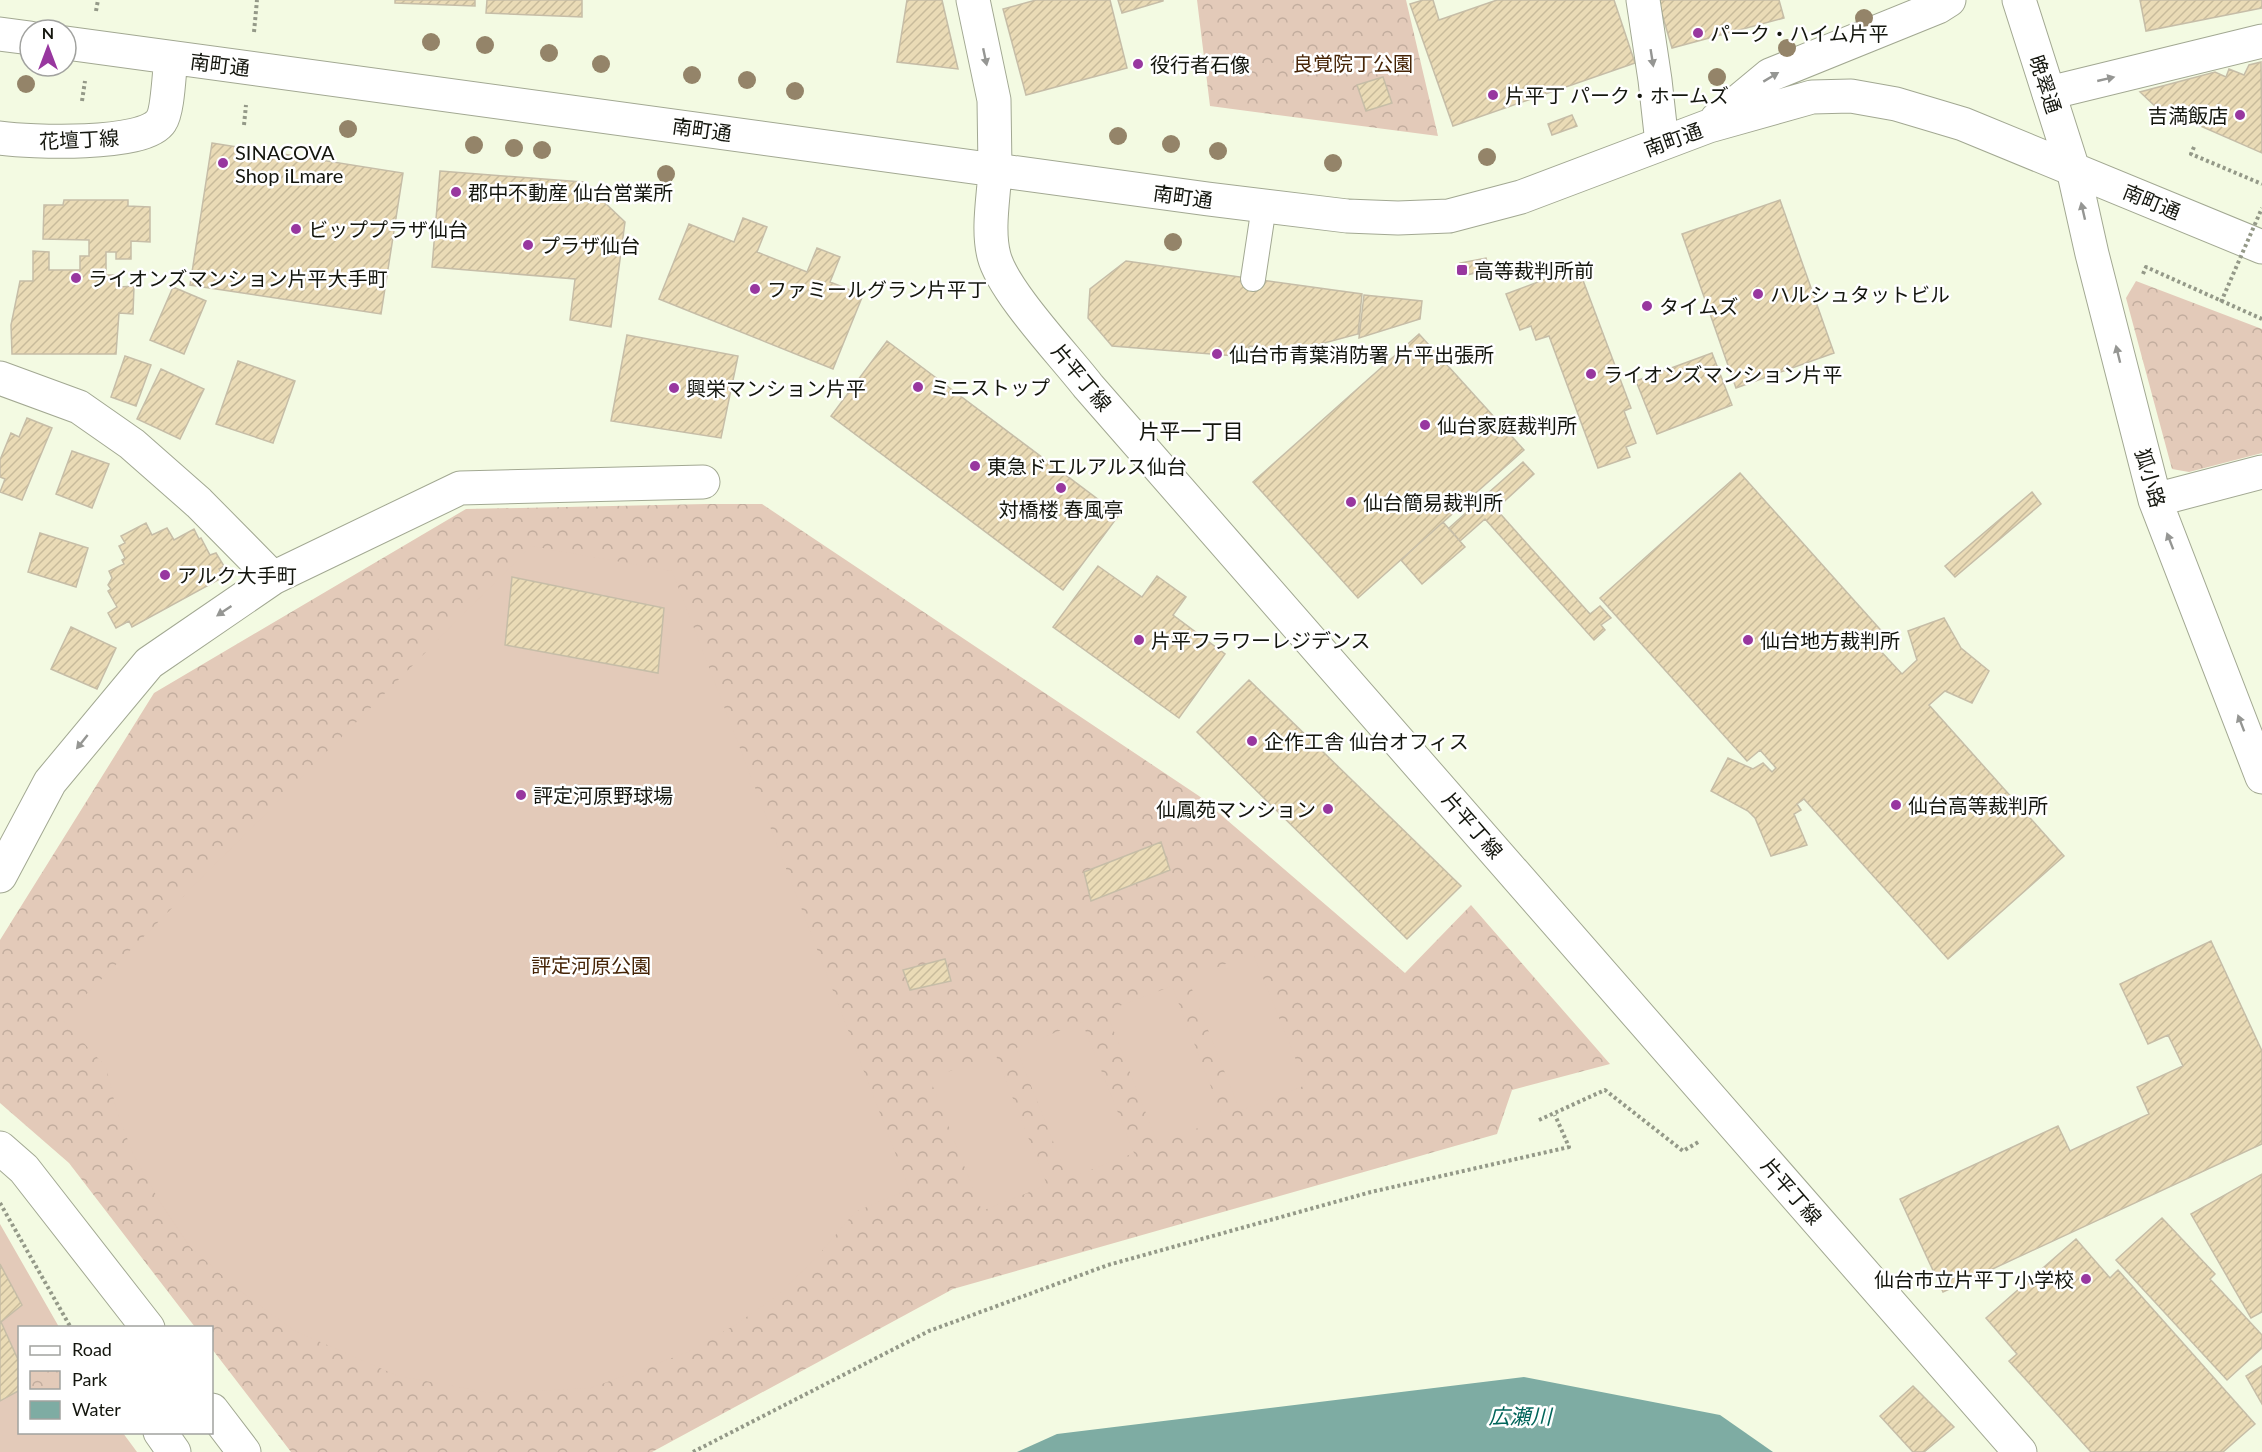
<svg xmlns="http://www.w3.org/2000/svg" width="2262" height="1452" font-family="Lato,'Noto Sans JP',sans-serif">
<defs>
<pattern id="park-crowns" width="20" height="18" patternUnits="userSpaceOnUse" patternTransform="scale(1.5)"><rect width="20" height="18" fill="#e3cab9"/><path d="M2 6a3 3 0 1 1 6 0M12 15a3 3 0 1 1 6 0" fill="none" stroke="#c2ad9e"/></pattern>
<pattern id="building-hatch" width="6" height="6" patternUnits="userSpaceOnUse" patternTransform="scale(1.5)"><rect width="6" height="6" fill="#eadbb6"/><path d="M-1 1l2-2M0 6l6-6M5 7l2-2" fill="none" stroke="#c8bb9b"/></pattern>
</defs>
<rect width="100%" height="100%" fill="#f3fae2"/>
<path fill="url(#park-crowns)" d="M1197,0H1406L1438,136L1210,106Z
M2136,281L2262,329V453L2189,472L2172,469L2126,298Z
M706,504H762L1199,796L1405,973L1471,905L1610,1064L1512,1090L1497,1134L953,1289L652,1452H291L212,1349V1328L195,1327L69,1163L0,1103V940L154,693L466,509Z"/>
<path fill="#e3cab9" d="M531,546L672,571L909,1189L855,1212L821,1252L782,1292L735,1325L688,1352L591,1388L491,1393L398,1376L293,1330L239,1290L190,1247L160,1202L134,1156L117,1112L106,1067L62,1019Z
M1253,953L1306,1085L1240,1111L1188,979Z
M1172,986L1223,1118L1158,1144L1106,1011Z
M1082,1022L1134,1153L1068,1179L1016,1048Z
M995,1053L1047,1185L982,1211L930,1079Z
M0,1224L59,1327L20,1328V1432L123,1433L137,1452H0Z"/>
<path fill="#7eaca3" d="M1524,1377L1720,1415L1773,1452H1017L1057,1434Z"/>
<path fill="url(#building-hatch)" stroke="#c6bda7" stroke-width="1.5" d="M395,0H475V6L395,3Z
M487,0H582V17L486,13Z
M907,0H942L958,69L897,62Z
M1036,0H1110L1127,68L1026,95L1003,9Z
M1118,0H1163V1L1122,13Z
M1423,0H1433L1439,20L1497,0H1614L1635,63L1453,126L1410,4Z
M1658,0H1779L1784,18L1672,48Z
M2140,0H2262V8L2146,31Z
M2261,62L2262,153L2155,106L2140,92L2215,72L2226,77L2229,69L2244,75L2249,65Z
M1383,77L1392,103L1366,111L1357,85Z
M1572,115L1577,126L1552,135L1548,124Z
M212,143L403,173L381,314L190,285Z
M440,171L583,182L625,222L611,327L570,320L575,279L432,267Z
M64,200H128V206L150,207V242L131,241V259H116V252H106V275H119V287L134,286L133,314L119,313L116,354H12L11,325L20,281H33V251L49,252V270H80V256H89V240L43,239L44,205H63Z
M1780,200L1834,353L1736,388L1682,234Z
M743,218L767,227L757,252L807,272L817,248L840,257L830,282L863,295L833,369L659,299L689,224L734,242Z
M1486,258L1489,270L1462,276L1460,263Z
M1126,261L1362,294L1358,334L1298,350L1249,346L1248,357L1112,346L1088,318L1090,289Z
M1578,267L1631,408L1624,411L1636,443L1626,447L1630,457L1598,468L1549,336L1536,340L1531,326L1520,330L1506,294Z
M173,287L206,301L184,354L150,340Z
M1364,295L1422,301L1420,319L1359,338Z
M1419,334L1524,450L1358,598L1253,482Z
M627,335L738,356L721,438L611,421Z
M887,341L1119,515L1063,590L831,416Z
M1712,353L1732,405L1657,434L1636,381Z
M125,356L151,365L136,406L111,397Z
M238,361L295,381L273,443L216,424Z
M161,369L204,389L180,439L137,419Z
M27,418L52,428L22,500L0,492L5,479L0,477V460L11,433L19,437Z
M72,451L109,464L92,508L56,494Z
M1523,462L1534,474L1496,509L1590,614L1600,606L1611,618L1601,625L1605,630L1594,640L1485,519L1460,541L1449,528Z
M1740,473L1886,636L1876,646L1902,674L1917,660L1908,631L1944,618L1961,648L1989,671L1972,703L1945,691L1929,705L2064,856L1948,959L1804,799L1797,804L1801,810L1794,814L1807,845L1771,856L1755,818L1748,811L1711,791L1728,758L1753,769L1763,763L1772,772L1776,768L1760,750L1747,761L1600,598Z
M2032,492L2041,504L1955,577L1945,566Z
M1443,522L1465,547L1422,584L1401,560Z
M146,523L152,535L167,528L174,540L194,529L199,539L201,538L210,555L216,553L224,566L219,569L222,573L216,576L218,580L132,627L129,621L116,628L108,613L117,607L108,591L111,589L108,585L112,578L109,571L124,564L122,560L125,558L119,546L125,543L121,536Z
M40,533L88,548L76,587L28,572Z
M1098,566L1142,597L1157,576L1186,597L1173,615L1225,654L1179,718L1053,627Z
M512,577L664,608L658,673L505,645Z
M71,627L116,648L97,689L51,669Z
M1249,680L1461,886L1407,939L1197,732Z
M1161,842L1170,870L1091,901L1084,872Z
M2211,941L2262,1051V1144L1943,1292L1900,1199L2058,1126L2070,1151L2149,1114L2137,1087L2183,1066L2168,1035L2148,1044L2120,984Z
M945,959L951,981L910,990L903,970Z
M2262,1174V1312L2251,1318L2191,1214Z
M2162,1218L2215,1274L2210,1279L2262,1335V1348L2227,1380L2116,1260Z
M2076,1239L2110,1278L2118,1270L2255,1424L2223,1452H2091L2009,1361L2017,1354L1986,1318Z
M0,1264L22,1305L1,1322L20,1364V1390L0,1401Z
M2262,1366V1404L2246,1376Z
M1913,1386L1954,1427L1924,1452H1913L1880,1416Z"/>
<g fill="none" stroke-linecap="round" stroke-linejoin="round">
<defs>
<path id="lane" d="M1253,279L1264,206"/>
<path id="street" d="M973,0L994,100L995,169
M1643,0L1655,80L1662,143
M2049,93L2262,41
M2073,169L2092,254L2155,500L2262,777
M0,378L79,407L132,444L199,503L273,578
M2155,500L2262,472
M0,876L50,782L149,663L273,578L460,488L703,482
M160,1432L174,1452"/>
<path id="secondary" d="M2019,0L2073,169
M0,34L30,38
M66,43L1208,199L1347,216L1398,218L1449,216L1521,197L1709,126L1812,97L1851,96L1896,104L1963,124L2262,247
M1717,119L1770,75L1938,7L1949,0
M0,138C29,142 145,147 161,121C168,111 169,72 171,58
M995,169C994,196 987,229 994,256C1003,291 1064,355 1088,386L2020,1452
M0,1148L24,1169L148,1328
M212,1410L244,1452"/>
</defs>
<use href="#lane" stroke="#a2a892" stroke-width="26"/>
<use href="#street" stroke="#a2a892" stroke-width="35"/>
<use href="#secondary" stroke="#a2a892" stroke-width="35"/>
<path stroke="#949988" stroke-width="4" stroke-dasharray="3 3" stroke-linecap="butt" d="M96,11L98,0
M254,32L257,0
M82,101L85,81
M244,125L246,105
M2194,147L2191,154L2262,184
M2143,274L2146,267L2262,319
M1539,1120L1605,1090L1683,1151L1700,1141
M0,1203L71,1328
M693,1452L929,1331L1108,1265L1371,1192L1569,1147L1555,1115"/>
<use href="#lane" stroke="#fff" stroke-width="24"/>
<use href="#street" stroke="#fff" stroke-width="33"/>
<use href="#secondary" stroke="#fff" stroke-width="33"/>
<path stroke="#949988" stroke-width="4" stroke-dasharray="3 3" stroke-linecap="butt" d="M2221,302L2262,208"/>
</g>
<g fill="#948469">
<circle cx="1864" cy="18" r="9"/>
<circle cx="431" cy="42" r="9"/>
<circle cx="485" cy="45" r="9"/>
<circle cx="1787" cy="48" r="9"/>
<circle cx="549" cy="53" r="9"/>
<circle cx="601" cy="64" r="9"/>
<circle cx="692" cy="75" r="9"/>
<circle cx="1717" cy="77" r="9"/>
<circle cx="747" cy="80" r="9"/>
<circle cx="26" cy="84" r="9"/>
<circle cx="795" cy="91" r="9"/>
<circle cx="348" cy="129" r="9"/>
<circle cx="1118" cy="136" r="9"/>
<circle cx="1171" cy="144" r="9"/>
<circle cx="474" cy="145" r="9"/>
<circle cx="514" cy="148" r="9"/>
<circle cx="542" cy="150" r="9"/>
<circle cx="1218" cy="151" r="9"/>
<circle cx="1487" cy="157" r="9"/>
<circle cx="1333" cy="163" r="9"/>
<circle cx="666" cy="174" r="9"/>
<circle cx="1173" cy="242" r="9"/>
</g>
<defs><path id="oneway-solid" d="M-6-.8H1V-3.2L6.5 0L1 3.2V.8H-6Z" transform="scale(1.5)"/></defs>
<g fill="#959693">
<use href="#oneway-solid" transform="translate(985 57) rotate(78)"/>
<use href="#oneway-solid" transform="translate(1652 58) rotate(81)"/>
<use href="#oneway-solid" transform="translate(1771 77) rotate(-31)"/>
<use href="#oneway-solid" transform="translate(2106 79) rotate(-13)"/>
<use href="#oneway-solid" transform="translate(2083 211) rotate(-103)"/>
<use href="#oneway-solid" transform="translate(2118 354) rotate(-104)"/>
<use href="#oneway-solid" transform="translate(2170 541) rotate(-111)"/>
<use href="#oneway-solid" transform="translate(224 611) rotate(146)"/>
<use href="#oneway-solid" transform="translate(2241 723) rotate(-111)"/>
<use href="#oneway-solid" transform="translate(82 742) rotate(129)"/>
</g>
<g fill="#98379f" stroke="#fff" stroke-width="2">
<circle cx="1698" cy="33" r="6"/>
<circle cx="1138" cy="64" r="6"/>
<circle cx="1493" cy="95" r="6"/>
<circle cx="2240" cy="115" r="6"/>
<circle cx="223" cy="163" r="6"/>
<circle cx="456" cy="192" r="6"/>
<circle cx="296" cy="229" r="6"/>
<circle cx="528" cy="245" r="6"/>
<rect x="1456" y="264" width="12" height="12" rx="3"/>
<circle cx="76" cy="278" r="6"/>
<circle cx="755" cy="289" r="6"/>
<circle cx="1758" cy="294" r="6"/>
<circle cx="1647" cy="306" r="6"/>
<circle cx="1217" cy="354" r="6"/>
<circle cx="1591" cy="374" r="6"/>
<circle cx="918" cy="387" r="6"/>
<circle cx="674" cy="388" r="6"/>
<circle cx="1425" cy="425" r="6"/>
<circle cx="975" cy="466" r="6"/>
<circle cx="1061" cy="488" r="6"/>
<circle cx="1351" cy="502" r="6"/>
<circle cx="165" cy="575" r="6"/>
<circle cx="1139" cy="640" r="6"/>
<circle cx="1748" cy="640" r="6"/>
<circle cx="1252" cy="741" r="6"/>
<circle cx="521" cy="795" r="6"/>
<circle cx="1896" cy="805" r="6"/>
<circle cx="1328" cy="809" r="6"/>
<circle cx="2086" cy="1279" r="6"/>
</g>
<g text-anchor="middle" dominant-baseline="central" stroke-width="5" stroke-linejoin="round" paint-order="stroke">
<g font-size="20" fill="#14160e" stroke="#fff" text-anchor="start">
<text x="1710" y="33">パーク・ハイム片平</text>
<text x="1150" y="64">役行者石像</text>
<text x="1505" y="95">片平丁 パーク・ホームズ</text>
<text x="2228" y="115" text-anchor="end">吉満飯店</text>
<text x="235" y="152">SINACOVA<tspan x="235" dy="23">Shop iLmare</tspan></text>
<text x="468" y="192">郡中不動産 仙台営業所</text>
<text x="308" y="229">ビッププラザ仙台</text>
<text x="540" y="245">プラザ仙台</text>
<text x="1474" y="270">高等裁判所前</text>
<text x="88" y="278">ライオンズマンション片平大手町</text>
<text x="767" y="289">ファミールグラン片平丁</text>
<text x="1770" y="294">ハルシュタットビル</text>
<text x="1659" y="306">タイムズ</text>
<text x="1229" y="354">仙台市青葉消防署 片平出張所</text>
<text x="1603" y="374">ライオンズマンション片平</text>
<text x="930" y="387">ミニストップ</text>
<text x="686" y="388">興栄マンション片平</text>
<text x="1437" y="425">仙台家庭裁判所</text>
<text x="987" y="466">東急ドエルアルス仙台</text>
<text x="1363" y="502">仙台簡易裁判所</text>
<text x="1061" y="509" text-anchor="middle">対橋楼 春風亭</text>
<text x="177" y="575">アルク大手町</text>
<text x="1151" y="640">片平フラワーレジデンス</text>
<text x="1760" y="640">仙台地方裁判所</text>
<text x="1264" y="741">企作工舎 仙台オフィス</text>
<text x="533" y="795">評定河原野球場</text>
<text x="1908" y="805">仙台高等裁判所</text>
<text x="1316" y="809" text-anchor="end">仙鳳苑マンション</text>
<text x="2074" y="1279" text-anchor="end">仙台市立片平丁小学校</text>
</g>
<g font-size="20" fill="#462406" stroke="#fff">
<text x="1353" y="63">良覚院丁公園</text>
<text x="591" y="965">評定河原公園</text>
</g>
<g font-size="20" fill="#14160e" stroke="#fff">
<text transform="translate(220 64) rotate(7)">南町通</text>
<text transform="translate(2046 84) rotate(72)">晩翠通</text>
<text transform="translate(702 129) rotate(8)">南町通</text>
<text transform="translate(79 139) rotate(-3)">花壇丁線</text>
<text transform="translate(1673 139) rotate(-20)">南町通</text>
<text transform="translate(1183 196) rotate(8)">南町通</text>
<text transform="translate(2152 201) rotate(22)">南町通</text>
<text transform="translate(1082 377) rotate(50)">片平丁線</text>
<text transform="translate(2151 478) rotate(74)">狐小路</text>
<text transform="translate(1473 825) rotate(49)">片平丁線</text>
<text transform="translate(1792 1191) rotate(49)">片平丁線</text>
</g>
<g font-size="21" fill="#14160e" stroke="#fff">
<text x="1191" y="430">片平一丁目</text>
</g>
<g font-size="21" font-style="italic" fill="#01655a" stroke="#fff">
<text x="1520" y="1415">広瀬川</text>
</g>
</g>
<rect x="18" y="1326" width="195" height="108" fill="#ffffff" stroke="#a1a29f" stroke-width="1.5"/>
<rect x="30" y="1346" width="30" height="9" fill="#ffffff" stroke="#a1a29f" stroke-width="1.5"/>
<text x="72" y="1356" font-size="18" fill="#14160e">Road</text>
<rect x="30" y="1371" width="30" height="18" fill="url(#park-crowns)" stroke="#a1a29f" stroke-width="1.5"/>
<text x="72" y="1386" font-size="18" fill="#14160e">Park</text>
<rect x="30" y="1401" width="30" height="18" fill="#7eaca3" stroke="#a1a29f" stroke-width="1.5"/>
<text x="72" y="1416" font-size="18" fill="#14160e">Water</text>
<g transform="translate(48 48)"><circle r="28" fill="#ffffff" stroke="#a1a29f" stroke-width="1.5"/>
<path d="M0-4.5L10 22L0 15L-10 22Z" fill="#98379f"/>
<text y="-9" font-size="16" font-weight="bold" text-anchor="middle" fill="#14160e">N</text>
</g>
</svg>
